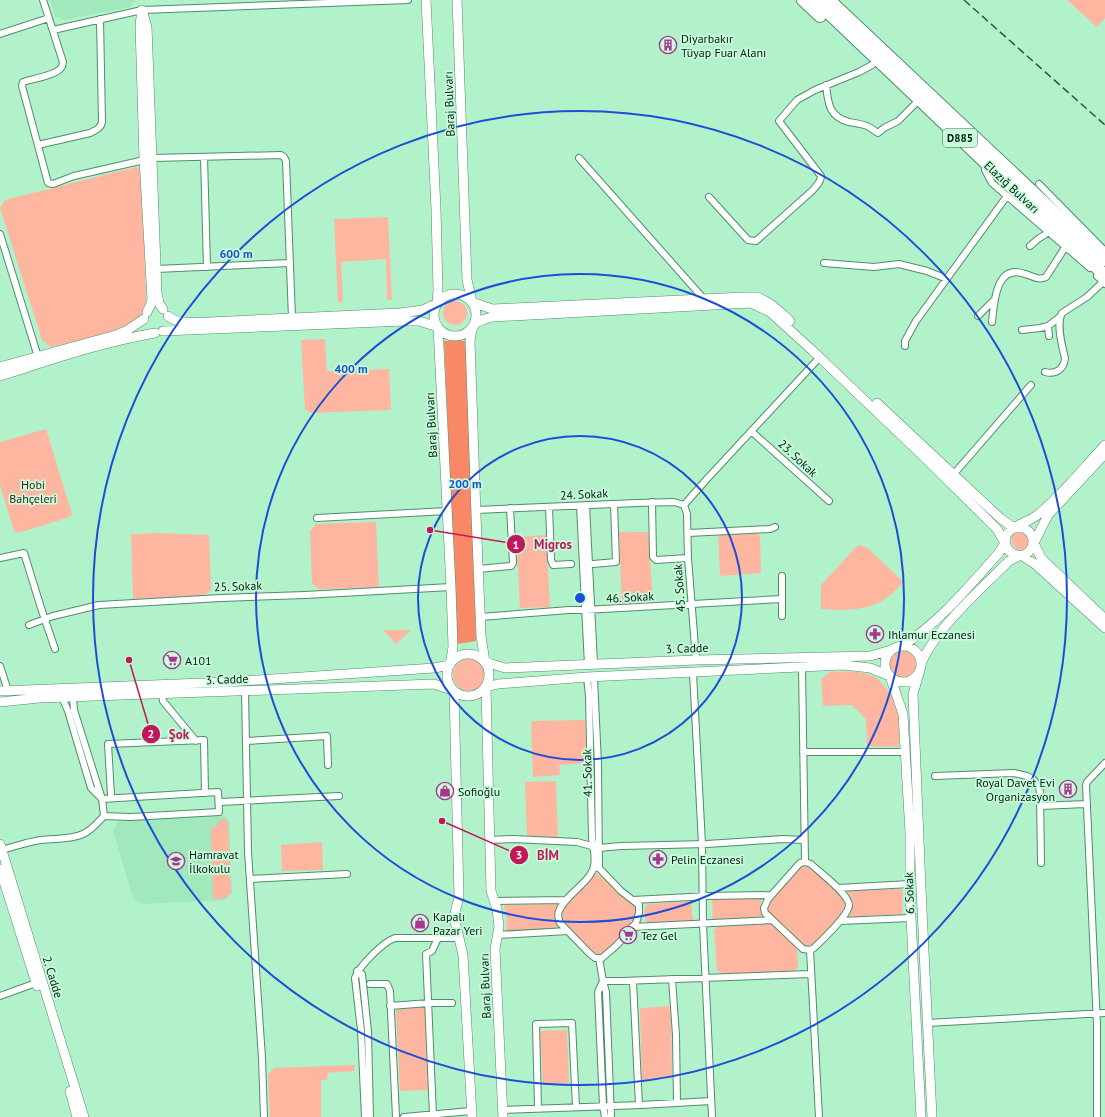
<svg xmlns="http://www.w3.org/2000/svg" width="1105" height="1117" font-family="'PT Sans',sans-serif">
<rect width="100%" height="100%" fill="#b2f2ca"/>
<path fill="#a1e8bc" d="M50,0H135L130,7L64,20L55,16Z
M222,815L229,821L232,893L225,900L142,904L133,898L113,830L120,819Z"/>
<path fill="#feb6a1" d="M1067,0H1105V18L1097,27Z
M136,167L142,172L146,301C145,305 144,312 141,315C125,332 75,341 51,347L42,340L0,208L5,200Z
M388,217L392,300H387L386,259L341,262L343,302H338L334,219Z
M443 313a12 12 0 1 1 24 0a12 12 0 1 1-24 0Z
M325,339L327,371L389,369L391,410L311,413L305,409L301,340Z
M46,429L72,514L70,517L18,533L14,531L0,485V442Z
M376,522L379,587L318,589L312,583L310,531L316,524Z
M1017,531H1020L1030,537C1029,540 1029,545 1027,547C1020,555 1009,545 1012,535Z
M619,532H648L653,603L622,604Z
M755,532L760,536L761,573L720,576L718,533Z
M157,533L209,535L211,590L204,596L133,599L131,534Z
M546,535L550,607L520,608L516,537Z
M859,545L866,547L870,550L903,582C880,611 855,611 821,609V585L856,547Z
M383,630H411L396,644Z
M889 664a14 14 0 1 1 28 0a14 14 0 1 1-28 0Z
M453 675a16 16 0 1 1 32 0a16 16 0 1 1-32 0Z
M830,672C843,672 857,670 870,675C875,676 881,682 884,686C903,706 899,721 899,747L867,746L866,719L852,705L823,706L821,679Z
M585,720L587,763L559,765L560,775L533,777L531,722L534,721Z
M556,781L558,837H527L525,782Z
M222,817L228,822L231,893L225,898L213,899L211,829L212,827L218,826L217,821H223Z
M322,842L323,870L282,871L281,845Z
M803,865H808L844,899L847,903L846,909L814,944L810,947L803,944L768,911L766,906L769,902Z
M598,874L633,905L637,911L635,919L608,950L601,955L595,953L562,922L563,910C570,902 588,875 598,874Z
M901,889L903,892L902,914L849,917L852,907L848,891Z
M759,898L761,900L762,915L759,918L713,920C711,915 714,908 712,901L713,899Z
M691,901L692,914L694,921L647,923C644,917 643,909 648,904Z
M558,904L554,916L558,928L557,930L506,931L507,919L504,907L506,905Z
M771,924L797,947L798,967L794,972L722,974L717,970L714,930L719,926Z
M671,1006L672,1078L642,1080L640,1008Z
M425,1007L428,1090L400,1091L396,1010Z
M567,1030L569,1083L543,1085L540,1031Z
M355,1065L354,1071L328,1073L327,1080H321V1117H270L268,1075L274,1068Z"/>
<path fill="#f88866" d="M444,341H466L476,641L457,644Z"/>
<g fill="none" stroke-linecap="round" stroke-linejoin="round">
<defs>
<path id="street" d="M43,0L63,62C62,65 63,66 61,68C56,75 32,79 23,82L22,86L48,183L53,184L74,176L153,158L281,155L284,157L286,161L292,318
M53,30L142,10L408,0
M0,34L49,18
M826,85C828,103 829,117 849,122C855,123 862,124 867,126C871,128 875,131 878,133L884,128L898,121L914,105
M38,145L90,133C96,130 101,128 102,122L100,19
M204,157L207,267
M579,158L703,298
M985,170L992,183L1090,268
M1039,184L1105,251
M709,197L748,240L756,241L813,190C817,185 821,182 821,176L779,121L797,100L815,90L859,72L872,65
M0,234L38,357
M1030,246L1038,239L1049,232
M824,263L874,267L899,264L927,271L947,279
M156,269L290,263
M1097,276L1105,284
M978,316L995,299
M992,322C994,302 996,263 1025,274C1033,276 1038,281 1046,277L1066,246
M1048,326L1049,336
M1022,330L1040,328L1048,326L1060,317
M905,346V341L916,321L1007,196
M1045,372C1056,375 1064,369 1065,358C1062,346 1056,324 1062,313L1087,297L1103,282
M751,431L829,501
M953,475L1031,385
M652,502L653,557L656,560L688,558
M586,505L594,664
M684,505L706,480L820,357
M580,506L588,665
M549,507L551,560L553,565L571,564
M476,510L637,503L674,502L684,505L687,514L688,558L696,660
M317,518L447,511
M688,533L770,529L775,527
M0,558L24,553L42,611L55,649
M593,564L616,562L614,504
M478,569L511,566L513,563L510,508
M782,576V616
M480,617L569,610H585L782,599
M29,625L53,616L99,605L221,598L305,595L451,587
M0,666L8,691
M802,667L805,862
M693,673L702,844L703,924L712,1117
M587,677L589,696L592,838C593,847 596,857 594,866C591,882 564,896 559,911C557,915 559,920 560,923L589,953L595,958H602L617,945L636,923L639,913V905L621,891L599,868L594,867
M594,678L598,764L599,868
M245,691L248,852L262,1058L264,1117
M162,694L163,701L196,741
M62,697L68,711L91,788L102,799
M73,697L74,710L101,796
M246,741L327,736L328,765
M803,752H905
M935,776L1014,773L1027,776L1033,779L1039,787L1040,793L1041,863
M218,792L219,812L131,817L104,816L102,799Z
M111,795L108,744L204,740L205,793
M220,802L339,796
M1040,806L1086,804
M489,840L513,839L577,842L599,848L621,846L707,844L783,839L804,840
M2,850C15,846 28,842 41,840C55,838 70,840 83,834C92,830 97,823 104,816
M805,862L811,864C819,872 849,894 849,905C849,915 822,940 814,948L810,950L803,949L765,913L764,908L768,899L800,863Z
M250,879L347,874
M838,888L910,884
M633,900L709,896L771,895
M494,901L566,900
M840,921L911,918
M632,927L772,920
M497,935L568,931
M810,950L819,1117
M599,958L603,981H622L811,974
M357,971L362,974L368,1031L370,1117
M672,979L676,1035L677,1103
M603,981L598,992L603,1106L605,1117
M603,981L606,992L611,1117
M633,981L639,1105
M370,984H387L390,991L396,1117
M0,996L36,983
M390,1006L429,1003H452
M927,1023L1105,1013
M538,1108L536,1024L572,1023L576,1107
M502,1110L641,1105L711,1101
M433,1115L426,954L432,951L438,938
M365,1117L361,1030L355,978C359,966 383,942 395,938H459
M404,1117L471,1111
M1097,1117V1025L1086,785L1087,782L1105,763"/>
<path id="secondary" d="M457,0L467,280L472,302L492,309L744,297C748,297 752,297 756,297C769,300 781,313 790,321
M434 315a21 21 0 1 1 42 0a21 21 0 1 1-42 0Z
M147,312L151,304L152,299L144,159L140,25L142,10L147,27L157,293L159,303L163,309
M168,316C179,325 195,322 209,322L400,313L423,310L437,303L438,291L436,209L426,0
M0,367L116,335L126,331L144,319
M0,376C51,360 102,342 155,333
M877,403L1000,518L1014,528H1024C1042,537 1030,562 1014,554C1006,551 1003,541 1007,534C1013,525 1028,522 1036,516C1060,498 1084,467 1105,445
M1105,454L1048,515L1034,543L1041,558L1105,619
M885 664a18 18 0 1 1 36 0a18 18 0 1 1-36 0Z
M891,650L870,656L696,660L505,668L485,662L481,636L476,515L470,341C472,322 475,322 492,317L732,304L751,303L770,312L813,351L925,458L997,529L1005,543L998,554C968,587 940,622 902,646
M447 675a21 21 0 1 1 42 0a21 21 0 1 1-42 0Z
M921,664C935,629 982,588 1009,561L1021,555L1035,564L1105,628
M920,670L913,694L921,889L932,1117
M0,691L228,682L434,668L450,665L453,647L451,587L438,327L419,321H405L163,331
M0,702L39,698L434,684L454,691L459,897L454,917L463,955L472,1117
M0,844L84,1117
M0,869L37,986
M70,1091L77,1117
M503,1117L495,949L499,927L497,909L491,891L486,687L498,684L587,677L844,665L870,668L890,676L903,714L910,833V898L921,1117"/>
<path id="highway" d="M803,0L820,16
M815,0L1028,203L1079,249L1105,276
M829,0L1105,260"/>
</defs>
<use href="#street" stroke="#508d6a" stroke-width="8"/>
<use href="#secondary" stroke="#508d6a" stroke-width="10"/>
<use href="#highway" stroke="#508d6a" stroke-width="14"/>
<use href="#street" stroke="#fff" stroke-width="6"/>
<use href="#secondary" stroke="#fff" stroke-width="9"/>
<use href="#highway" stroke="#fff" stroke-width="12"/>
<path stroke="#30543f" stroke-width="1.5" stroke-dasharray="8 4" stroke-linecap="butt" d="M964,0L1105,125"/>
</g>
<g fill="none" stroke="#1d4ed8" stroke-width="2">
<circle cx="580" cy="598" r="162"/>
<circle cx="580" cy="598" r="324"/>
<circle cx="580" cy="598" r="487"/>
</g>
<defs>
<symbol id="building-ring" viewBox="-11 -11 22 22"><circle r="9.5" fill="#c9fcdc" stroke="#a83691" stroke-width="1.5"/><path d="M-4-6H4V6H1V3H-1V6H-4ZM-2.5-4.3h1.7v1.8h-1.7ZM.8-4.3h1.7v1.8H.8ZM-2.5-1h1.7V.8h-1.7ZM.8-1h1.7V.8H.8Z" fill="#a83691"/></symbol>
<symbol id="pharmacy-ring" viewBox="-11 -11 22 22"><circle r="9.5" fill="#c9fcdc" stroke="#a83691" stroke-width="1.5"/><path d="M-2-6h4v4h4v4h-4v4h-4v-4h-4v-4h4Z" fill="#a83691"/></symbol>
<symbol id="supermarket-ring" viewBox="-11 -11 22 22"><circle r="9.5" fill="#c9fcdc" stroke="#a83691" stroke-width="1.5"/><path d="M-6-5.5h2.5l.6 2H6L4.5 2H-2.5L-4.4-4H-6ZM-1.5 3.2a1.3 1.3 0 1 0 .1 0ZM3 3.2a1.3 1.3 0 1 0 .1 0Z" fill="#a83691"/></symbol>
<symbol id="shop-ring" viewBox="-11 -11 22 22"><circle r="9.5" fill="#c9fcdc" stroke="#a83691" stroke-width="1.5"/><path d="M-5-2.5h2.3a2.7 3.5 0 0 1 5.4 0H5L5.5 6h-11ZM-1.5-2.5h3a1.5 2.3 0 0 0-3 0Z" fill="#a83691"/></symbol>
<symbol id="school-ring" viewBox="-11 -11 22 22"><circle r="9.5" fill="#c9fcdc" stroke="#a83691" stroke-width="1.5"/><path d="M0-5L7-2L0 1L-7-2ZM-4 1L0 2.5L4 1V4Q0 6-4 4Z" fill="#a83691"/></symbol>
</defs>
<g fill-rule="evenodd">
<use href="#building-ring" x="658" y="35" width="20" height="20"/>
<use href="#pharmacy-ring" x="865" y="624" width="20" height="20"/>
<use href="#supermarket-ring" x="162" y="650" width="20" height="20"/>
<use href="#building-ring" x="1058" y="779" width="20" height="20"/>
<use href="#shop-ring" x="435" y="781" width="20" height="20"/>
<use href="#pharmacy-ring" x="648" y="849" width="20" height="20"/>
<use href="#school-ring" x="166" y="851" width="20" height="20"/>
<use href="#shop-ring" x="410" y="913" width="20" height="20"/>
<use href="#supermarket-ring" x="618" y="925" width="20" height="20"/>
</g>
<g text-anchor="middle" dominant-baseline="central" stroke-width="3.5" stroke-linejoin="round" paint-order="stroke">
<rect fill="#c9fcdc" stroke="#3f614d" stroke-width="1" x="943" y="129" width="34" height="18" rx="3"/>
<g font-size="11" font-weight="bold" fill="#041e10">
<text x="960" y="138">D885</text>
</g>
<g font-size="12" fill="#041e10" stroke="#c9fcdc" text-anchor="start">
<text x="681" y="38">Diyarbakır<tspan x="681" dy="14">Tüyap Fuar Alanı</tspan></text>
<text x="888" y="634">Ihlamur Eczanesi</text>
<text x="185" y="660">A101</text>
<text x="1055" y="782" text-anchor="end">Royal Davet Evi<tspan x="1055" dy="14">Organizasyon</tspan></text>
<text x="458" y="791">Sofioğlu</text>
<text x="189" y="854">Hamravat<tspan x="189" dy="14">İlkokulu</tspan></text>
<text x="671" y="859">Pelin Eczanesi</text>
<text x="433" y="916">Kapalı<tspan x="433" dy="14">Pazar Yeri</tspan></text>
<text x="641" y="935">Tez Gel</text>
</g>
<g font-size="12" fill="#041e10" stroke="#c9fcdc">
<text transform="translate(449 104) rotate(-92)">Baraj Bulvarı</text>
<text transform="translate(1012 187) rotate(43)">Elazığ Bulvarı</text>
<text transform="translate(431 425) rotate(-93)">Baraj Bulvarı</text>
<text transform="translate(798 458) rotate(43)">23. Sokak</text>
<text transform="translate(584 494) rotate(-3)">24. Sokak</text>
<text transform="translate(238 586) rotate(-2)">25. Sokak</text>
<text transform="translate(679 588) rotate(-94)">45. Sokak</text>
<text transform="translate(630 597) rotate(-3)">46. Sokak</text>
<text transform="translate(687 648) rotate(-2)">3. Cadde</text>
<text transform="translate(227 679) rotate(-2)">3. Cadde</text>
<text transform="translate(587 773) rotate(-91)">41. Sokak</text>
<text transform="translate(909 893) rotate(-92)">6. Sokak</text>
<text transform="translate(53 977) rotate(73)">2. Cadde</text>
<text transform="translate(485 986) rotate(-92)">Baraj Bulvarı</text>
</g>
<g font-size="12" fill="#491e11" stroke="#c9fcdc">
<text x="33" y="484">Hobi<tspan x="33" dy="14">Bahçeleri</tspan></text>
</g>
</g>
<circle cx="580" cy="598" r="6" fill="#1d4ed8" stroke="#c9fcdc" stroke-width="2"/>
<g font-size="12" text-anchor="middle" font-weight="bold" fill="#1d4ed8" stroke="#c9fcdc" stroke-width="3.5" stroke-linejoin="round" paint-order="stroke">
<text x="236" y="258">600 m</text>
<text x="351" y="373">400 m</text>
<text x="465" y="488">200 m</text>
</g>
<path fill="none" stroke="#c2185b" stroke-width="1.5" d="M430 530L516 544M129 660L151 734M442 821L519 855"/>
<g fill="#c2185b" stroke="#c9fcdc" stroke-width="1.5">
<circle cx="430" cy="530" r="4"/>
<circle cx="129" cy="660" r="4"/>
<circle cx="442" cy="821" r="4"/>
<circle cx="516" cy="544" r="10"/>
<circle cx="151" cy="734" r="10"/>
<circle cx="519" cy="855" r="10"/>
</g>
<g font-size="12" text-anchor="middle" font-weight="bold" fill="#fff">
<text x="516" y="549">1</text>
<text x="151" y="738">2</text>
<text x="519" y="859">3</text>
</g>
<g font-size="13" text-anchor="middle" font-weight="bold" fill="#c2185b" stroke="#c9fcdc" stroke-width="3.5" stroke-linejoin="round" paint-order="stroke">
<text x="553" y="549">Migros</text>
<text x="179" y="739">Şok</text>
<text x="548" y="860">BİM</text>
</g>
</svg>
